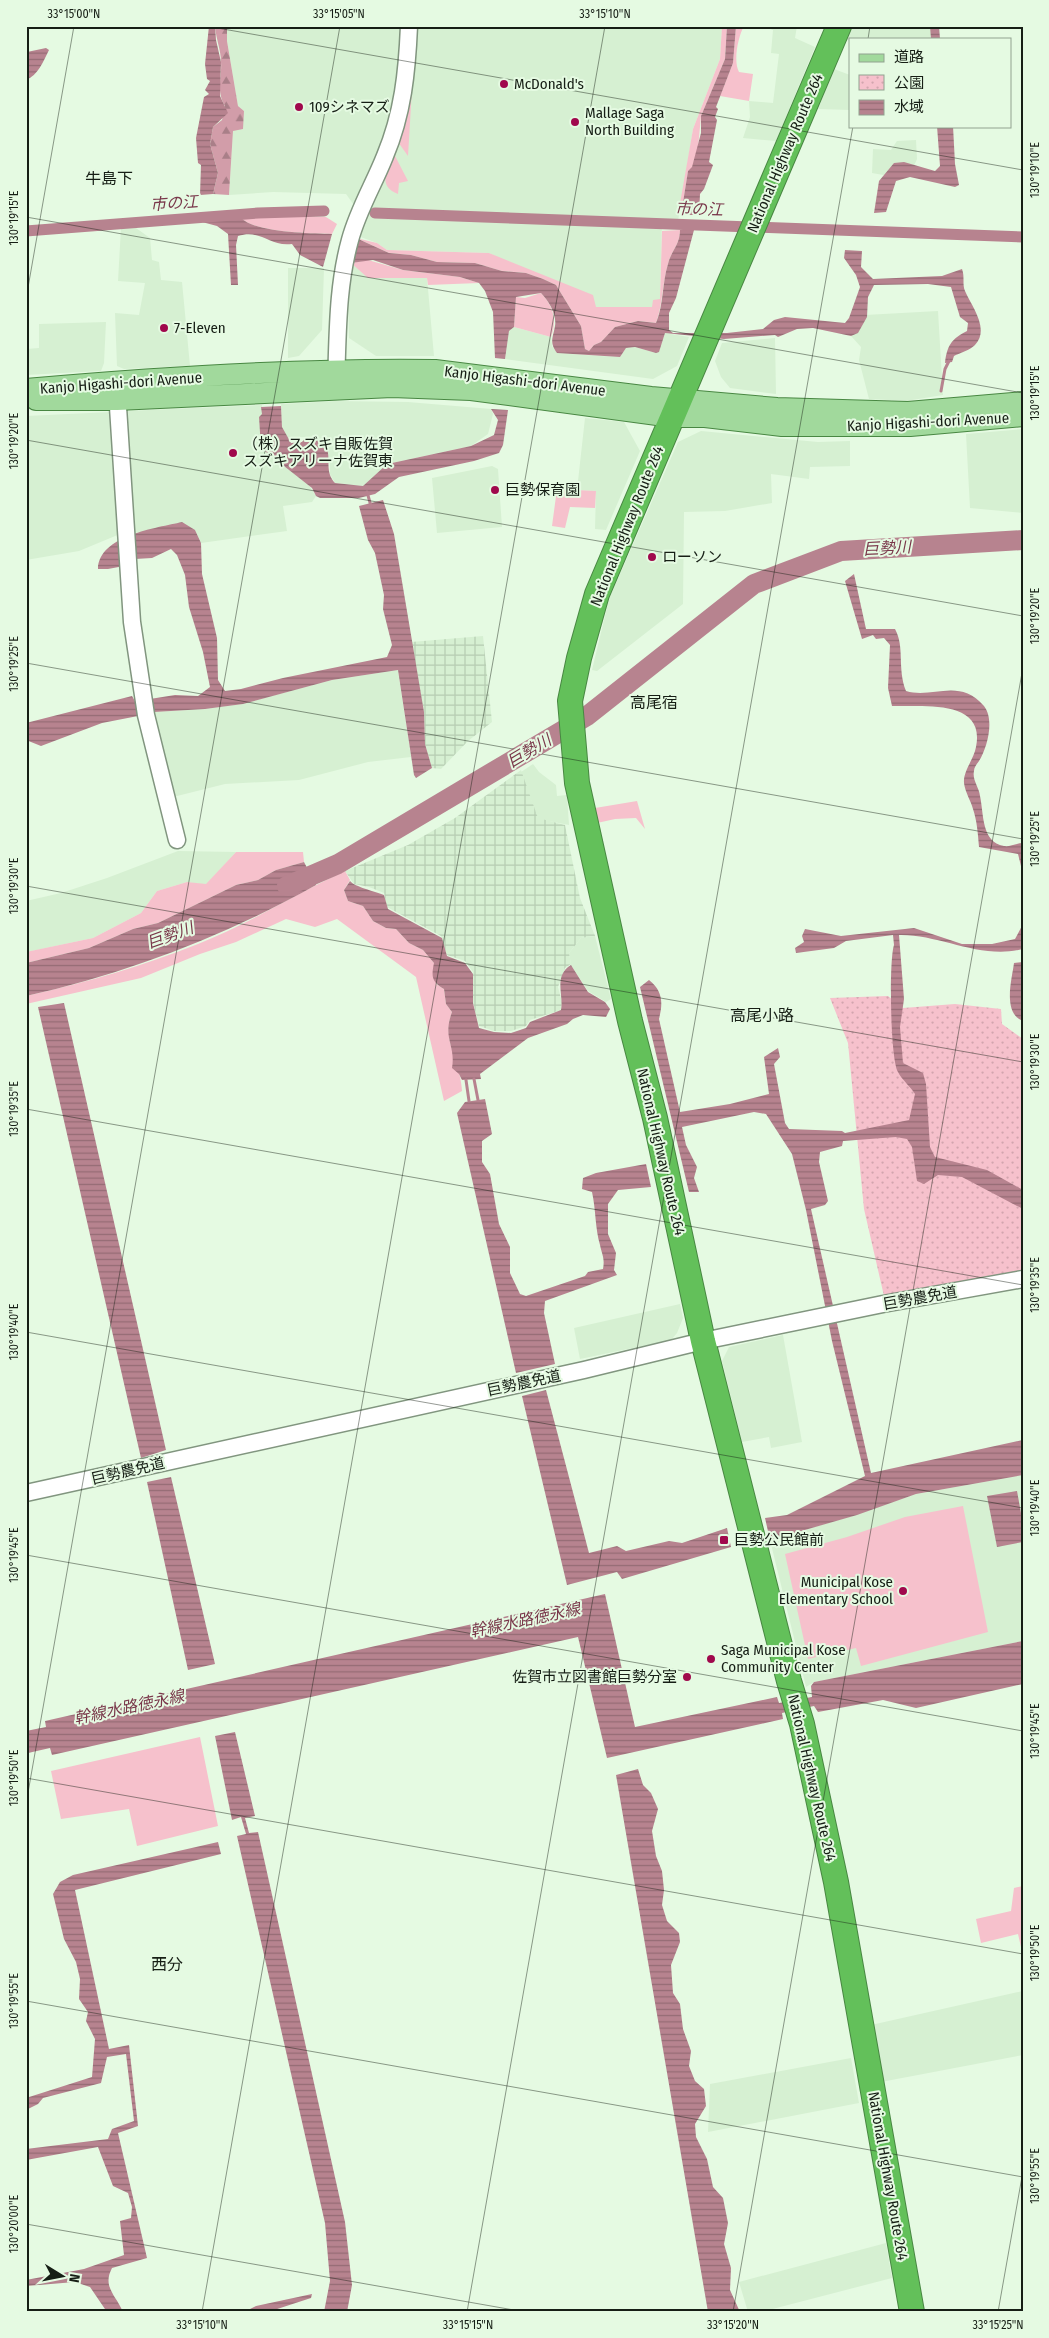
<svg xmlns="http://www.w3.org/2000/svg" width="1049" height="2338" font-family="'Fira Sans Condensed','Noto Sans JP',sans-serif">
<defs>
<pattern id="industrial-grid" width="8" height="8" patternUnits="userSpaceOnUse" patternTransform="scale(1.25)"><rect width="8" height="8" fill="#d6f0d2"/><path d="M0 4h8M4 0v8" fill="none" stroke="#b7cdb3"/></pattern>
<pattern id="forest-firs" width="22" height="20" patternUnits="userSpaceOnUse" patternTransform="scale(1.25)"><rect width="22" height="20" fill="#d29da9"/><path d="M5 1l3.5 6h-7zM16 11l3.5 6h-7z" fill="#a97f88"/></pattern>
<pattern id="park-dots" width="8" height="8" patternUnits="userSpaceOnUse" patternTransform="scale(1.25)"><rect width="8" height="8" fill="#f6c1cc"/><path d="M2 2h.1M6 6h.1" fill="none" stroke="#d2a5ae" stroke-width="1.8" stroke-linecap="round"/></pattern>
<pattern id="water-rules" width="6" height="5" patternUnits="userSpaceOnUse" patternTransform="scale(1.25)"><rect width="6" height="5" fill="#b7838f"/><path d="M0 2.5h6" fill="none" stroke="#946b74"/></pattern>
</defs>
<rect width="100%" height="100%" fill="#e5fae2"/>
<path fill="#d6f0d2" d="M227,26H722L720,59L693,129L678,221H662L660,300L653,307H596L489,253L387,250L377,243L358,236L364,219L346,194L273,192L229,195L233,131L244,111L238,106L227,41Z
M764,26H797L795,38L815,47L776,141L743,138L750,117L749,101L773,103L779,54L771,53L773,30Z
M852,26H934L935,39H850V41L847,40Z
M834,69L850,75V110L818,109Z
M916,140L917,159L913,168L889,176L872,173L873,149L891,150L897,141Z
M121,228H136L150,238L152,260L159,262L161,280L182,282L190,366L124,369L117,366L115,313L139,315L145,283L118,281Z
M351,263L369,278H427L434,356H376L349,338L348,301Z
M288,268H324L322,330L299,356L288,358Z
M938,311L943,395L906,401L869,399L859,360L861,347L851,336L865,315Z
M106,322L104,363L101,371L26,375V349L39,348V324Z
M514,327L551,337L552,346L557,353L599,356L620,357L626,348L635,347L656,353L659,351L665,333L689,337L677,366L653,379L505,359L509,331Z
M775,338L776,394L730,388L721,377L715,361L722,343Z
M335,401L408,402L491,409L493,414L488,434L471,446L392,463L385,467L364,486L335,483L330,474V461L306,437L286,438L282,427L281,404Z
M262,405V414L316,496L312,502L283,506L287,531L201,543L195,530L132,533L126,411Z
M111,412L120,534L79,551L26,560V416Z
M585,418L624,422L640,451L606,530L595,529L596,491L577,490Z
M1023,429V513L970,508L966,434Z
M701,431L818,442L850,441V466L810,467L809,479L771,474L772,503L725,511L684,512L683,604L597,671L592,670L609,599L678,442Z
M492,466L498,469L502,527L437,533L432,478Z
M398,670L411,757L368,762L299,780L225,784L173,797L154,723V712L205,709L242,704L332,680Z
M533,764L539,772L556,785L557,796L567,795L569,825L538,819L521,772Z
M178,851L236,852L206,885L187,882L157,891L141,913L93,938L27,952L26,901L61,893L107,878Z
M595,936L611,999L606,1002L588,991L571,965L569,953L581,938Z
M680,1304L683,1318L677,1333L671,1340L580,1359L574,1328Z
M783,1335L802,1442L771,1448L769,1437L742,1442L722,1361L729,1347Z
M1023,1475V1641L814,1682L806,1687L770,1540L852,1516L916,1494Z
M1023,1991V2055L881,2082L871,2025Z
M851,2058L859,2103L708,2132L710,2084Z
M886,2243L892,2278L761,2312H748L739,2282Z"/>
<path fill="url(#industrial-grid)" d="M483,636L492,722L468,741L441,769L432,768L425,744L424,712L411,642Z
M521,770L538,818L565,825L580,898L595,936L581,938L569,953L571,964L565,968L558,987L562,1002L561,1010L530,1020L526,1026L511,1031H494L479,1026L473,1002V972L465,961L447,955L441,936L387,907L384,893L369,887L354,884L345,871L408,845L455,818Z"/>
<path fill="#f6c1cc" d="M722,26H727L725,59L701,116L698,148L692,168L688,171L681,215H678L693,129L720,59Z
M736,26H744C738,37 733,61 739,72L753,74L749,101L720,96L733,63Z
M412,89L408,156L398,142Z
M394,154L408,181L399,183L398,194C377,186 387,170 394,154Z
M272,215L326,217L337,224L332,234C310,233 256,233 241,218Z
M680,230C680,245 671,251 668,264C662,284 663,304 656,323L638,321L615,327L601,342L594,345L589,351L585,349L581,326L556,285L543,279L526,273L502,271L475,263L437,262L411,255L389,253L356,238L377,243L387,250L489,253L593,295L596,307H652L653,300L660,299L662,231Z
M368,260L403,270L460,277L479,283L428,285L427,278H368L351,263Z
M541,293C554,307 557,321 551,337L514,327L516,297L525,298Z
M557,489L596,491L595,508L570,507L565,528L552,526Z
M637,801L645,829L636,818L615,819L597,823L595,808Z
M236,852H303L304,862L276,870L258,880L236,885L158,923L133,929L89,948L26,963V952L93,938L141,913L157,891L187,882L206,884Z
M345,871L350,880L344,890L348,901L363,906L373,921L386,928L396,929L409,943L423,950L434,963L436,984L444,989L446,1004L452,1012C441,1041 461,1062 462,1091L444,1101L416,977L337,919L315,927L286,919L236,942L200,954L141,978L26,1004V996C84,983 143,966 198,944C249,924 295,894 345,871Z
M963,1506L988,1632L861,1666L856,1648L808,1659L785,1554L847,1537L905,1517Z
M200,1737L218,1826L137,1846L129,1809L61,1819L51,1771Z
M1023,1886V1956L1018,1934L981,1943L976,1919L1011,1911L1014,1888Z"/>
<path fill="url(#forest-firs)" d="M215,26H227V41L238,106L244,111L243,129L233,131L229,195L213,194L218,173L210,144L213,127L222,120L225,106C216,91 222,79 221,62C221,50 216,39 215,26Z"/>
<path fill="url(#park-dots)" d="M888,996L903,1008L955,1004L1001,1009L1002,1024L1023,1039V1271L884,1296L864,1209L848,1043L830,998Z"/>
<path fill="url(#water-rules)" d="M209,26H215L216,40L221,62L220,96L228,113L213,127L210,144L218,173L213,194L200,195L201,165L198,163L196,138L204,97L209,94L205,90L210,81L207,79L205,64Z
M727,26H736L733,63L716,107L718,109L715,117L717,120L709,162L713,165L704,189L700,194L699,215H681L688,171L692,167L701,133V116L725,59Z
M930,26H939L940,39H931Z
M46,48L49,50C43,62 38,75 26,80L27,52Z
M937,126H953L955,164L959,185L955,187L910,177L896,181L886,212L874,213L879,181L894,163L904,162L935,171L940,166Z
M241,218C256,233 310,233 332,234L323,267L300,255L292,244C269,247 262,229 238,236L236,245L238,285H231L228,234L217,226L202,222Z
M680,230H694L676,298L669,313V330L673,333H727L763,329L774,320L785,317L845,323L849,318L860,287L856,275L844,258L845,250L862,251L861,267L873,279L942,276L962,269C965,277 962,284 965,291C972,307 990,329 975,345C970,350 960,353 954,356L952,362L945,363C947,346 951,339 967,331L968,323L960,317L951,287L928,284L874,285L868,297L867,317L858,333L851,336L813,328L797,329L778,337L775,335L724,339L665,333L659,352L656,353L635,347L626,348L620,357L557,353C549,342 553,338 555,326C557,315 549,301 541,293L516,297L514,327L509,331L505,359L495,358L493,312L485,291L479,283L460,277L403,270L373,260L351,263L356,238L389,253L411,255L437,262L475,263L502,271L526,273L543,279L556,285L581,326L585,349L589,351L594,345L601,342L615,327L638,321L656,323C664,304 662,283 668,264C671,251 680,245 680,230Z
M281,406L282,427L291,443L302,442L306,437C343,444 319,465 335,483L363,486L385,466L392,463L471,446L494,435L498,420L491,409L508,410L503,445L499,453L474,461L399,477L375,494L359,498H320L316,496L312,488L261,448L259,417L262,414L261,407Z
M383,500L394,534L424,712L425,744L432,768L416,778L414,775L398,670L332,680L243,704L205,709L154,712L150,699L175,695L198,696L210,687L203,652L189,607L185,575L177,555L171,549L152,558L134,559L124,566L108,569H98C99,535 157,528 182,522L195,530L201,543L202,574L217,638L218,680L225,691L241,689L283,678L387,657L392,645L383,609L384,595L375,553L368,540L359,506Z
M854,574L866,629H895C905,647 897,668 906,691C933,699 959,677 984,706C995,720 987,748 979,761C977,764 974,767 974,771C972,780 979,787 980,796C984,814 981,842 1004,846C1010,847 1017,843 1023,843V874L1018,854L979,847C978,834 977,821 973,809C971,801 965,792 964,783C963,771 974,759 976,747C986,698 922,707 892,706L888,688L890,645L884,638L876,639L873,635L862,639L845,581Z
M132,696L136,703L138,716L102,723L41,746L26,740V723Z
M304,862L316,885C225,936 128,973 26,996V963L89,948L133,929L158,923L236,885L258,880L276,870Z
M350,881C355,887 374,891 384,895L388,909L442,938L447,956L465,963L473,974V1003L479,1028L494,1032L511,1033L526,1028L530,1022L561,1010C564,995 553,976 571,965L588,992L605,1002L610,1009L606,1017L583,1015L573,1019L567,1024L528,1038L480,1074L481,1079L462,1080L459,1074L452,1068C456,1045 442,1039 452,1012L446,1004L444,989C432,982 431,977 434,963L423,950L409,943L396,929L386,928L373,921L363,906L348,901L344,890Z
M1023,924V949C980,960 940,934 899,935L904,999L900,1027L903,1063L923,1073L926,1084L930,1147L935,1157L987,1170L1023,1190V1209L962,1177L938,1175L924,1184L917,1181L912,1147L907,1139L896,1137L843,1141L842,1146L820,1152L819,1162L828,1201L825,1205L811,1209L871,1473L1023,1440V1475L916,1494L857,1515L770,1540L765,1518L787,1515L865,1476L832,1341L806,1210L792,1154L766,1114L754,1112L682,1127L686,1145L697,1167L694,1178L699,1192H689L640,987L649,980C663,991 663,1003 659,1019L680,1112L730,1104L769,1094L764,1057L778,1048L780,1057L774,1064L785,1123L789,1129L842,1131L845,1133L909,1120L915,1094C910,1086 902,1080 898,1072C890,1059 889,959 894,945L893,935L846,941L834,948L796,953L795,948L804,942L802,936L805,929L841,936L914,928L962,944H992L1015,939Z
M1023,962V1021C1002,1013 1012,979 1014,963Z
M64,1003L166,1450L141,1458L38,1007Z
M485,1099L492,1134L482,1141V1162L490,1174L499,1224L510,1247V1273L520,1294L526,1296L585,1276L588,1272L603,1269C605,1258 602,1255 600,1245C595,1228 596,1210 592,1192L582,1189L583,1178L596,1173L646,1164L651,1187L618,1190L608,1204V1234L616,1253L614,1270L617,1275L545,1301L544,1313L555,1364L516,1373L457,1113L465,1102Z
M546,1390L589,1553L617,1546L626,1551L669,1541L682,1543L727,1528L731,1547L622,1579L617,1572L567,1585L522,1396Z
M171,1477L215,1664L188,1670L147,1482Z
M1017,1491L1023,1524V1542L997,1547L987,1496Z
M605,1594L635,1727L777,1697L779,1703L812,1697L811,1686L814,1682L1023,1641V1684L916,1708L883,1700L818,1712L814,1706L782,1713L783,1719L607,1758L578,1637L52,1755L50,1748L28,1753L29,1761H26V1731L46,1727L45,1721Z
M235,1732L255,1816L245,1818L249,1833L258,1832L345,2222L352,2285L347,2312H324L330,2281L325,2223L237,1836L246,1834L241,1817L232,1820L215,1736Z
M638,1769L643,1785L651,1793L658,1809L652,1831L656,1856L662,1871L664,1890L662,1905L667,1921L679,1933L680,1942L671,1965L673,1993L680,2004L683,2029L691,2051L689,2066L695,2081L704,2089L706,2106L695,2124L696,2137L707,2159L713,2187L723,2198L728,2223L724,2244L731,2268L730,2290L740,2312H708L616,1775Z
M218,1842L221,1854L75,1890L109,2049L129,2045L138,2126L118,2133L147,2258L112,2268C102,2287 116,2295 123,2312H107L90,2287L75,2282L26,2286V2280L84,2269L124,2255L120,2221L131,2218L132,2207L128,2193L113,2186L98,2147L26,2160V2149L108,2139L112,2129L134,2121L126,2054L107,2057L101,2083L43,2098L38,2104L26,2110V2098L92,2077L95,2039L86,2021L88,2012L79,1999L80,1979L76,1962L64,1939L53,1894L60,1882L73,1875Z
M312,2294L311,2298L268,2312H244L256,2306Z"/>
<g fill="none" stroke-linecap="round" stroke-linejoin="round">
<path stroke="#b7838f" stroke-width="3" d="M941,391L945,369L949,361
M367,492L371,506
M474,1079L478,1100
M466,1080L469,1101"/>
<path stroke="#b7838f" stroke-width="11" d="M375,213L1023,237
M26,231L258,213L324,211"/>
<path stroke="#b7838f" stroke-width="20" d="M287,886L338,864L587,716L754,584L841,551L1023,540"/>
<defs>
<path id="minor" d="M336,382C338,334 337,287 350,240C358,210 374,184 385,156C403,113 407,72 409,26
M114,388L118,407L132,622L146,715L177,840
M26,1493L584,1370L703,1341L883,1304L1023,1279"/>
<path id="major" d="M26,389C162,377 299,368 435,370L651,397L777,408L908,412L1023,402
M36,400H117L392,387L471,390L672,417H705L782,426H910L1023,416"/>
<path id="highway" d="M839,26L597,594L579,658L570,701L577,783L630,1021L655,1118L703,1341L789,1681L802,1724L836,1882L912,2312"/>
</defs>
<use href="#minor" stroke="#81957f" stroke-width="19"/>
<use href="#major" stroke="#488742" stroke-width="22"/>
<use href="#highway" stroke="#488742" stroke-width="26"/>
<use href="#minor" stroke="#fff" stroke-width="16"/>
<use href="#major" stroke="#a1d99c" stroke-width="20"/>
<use href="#highway" stroke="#63c05a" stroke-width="24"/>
</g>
<path fill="none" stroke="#161e15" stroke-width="1" stroke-opacity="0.45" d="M206,26L1023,170M868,39L870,26M26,217L1023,393M26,299L74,26M26,440L1023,616M26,663L1023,839M26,886L1023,1062M26,1109L1023,1285M26,1332L1023,1508M26,1555L1023,1731M26,1778L1023,1954M26,1804L340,26M26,2001L1023,2177M26,2224L525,2312M202,2312L605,26M467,2312L853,126M733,2312L1023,667M998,2312L1023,2171"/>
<g fill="#a0084c" stroke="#e5fae2" stroke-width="2">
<circle cx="504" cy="84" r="5"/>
<circle cx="299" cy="107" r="5"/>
<circle cx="575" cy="122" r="5"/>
<circle cx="164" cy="328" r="5"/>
<circle cx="233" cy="453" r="5"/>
<circle cx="495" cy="490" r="5"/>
<circle cx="652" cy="557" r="5"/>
<rect x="719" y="1535" width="10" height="10" rx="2.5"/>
<circle cx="903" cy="1591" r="5"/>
<circle cx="711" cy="1659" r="5"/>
<circle cx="687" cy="1677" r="5"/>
</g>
<g text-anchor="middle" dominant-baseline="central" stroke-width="4" stroke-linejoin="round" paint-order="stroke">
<g font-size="15" fill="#161e15" stroke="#e5fae2" text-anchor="start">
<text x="514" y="84">McDonald's</text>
<text x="309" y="107">109シネマズ</text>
<text x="585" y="113">Mallage Saga<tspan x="585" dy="17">North Building</tspan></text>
<text x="174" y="328">7-Eleven</text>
<text x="243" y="444">（株）スズキ自販佐賀<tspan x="243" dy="17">スズキアリーナ佐賀東</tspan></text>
<text x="505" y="490">巨勢保育園</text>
<text x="662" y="557">ローソン</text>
<text x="734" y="1540">巨勢公民館前</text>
<text x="893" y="1582" text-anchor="end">Municipal Kose<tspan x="893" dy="17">Elementary School</tspan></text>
<text x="721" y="1650">Saga Municipal Kose<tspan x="721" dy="17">Community Center</tspan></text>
<text x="677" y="1677" text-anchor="end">佐賀市立図書館巨勢分室</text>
</g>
<g font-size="15" fill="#161e15" stroke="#e5fae2">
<text transform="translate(785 153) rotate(-67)">National Highway Route 264</text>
<text transform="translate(525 381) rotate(7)">Kanjo Higashi-dori Avenue</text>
<text transform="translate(121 383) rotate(-4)">Kanjo Higashi-dori Avenue</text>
<text transform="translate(928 422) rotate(-3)">Kanjo Higashi-dori Avenue</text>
<text transform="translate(627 526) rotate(-68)">National Highway Route 264</text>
<text transform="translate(661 1152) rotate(77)">National Highway Route 264</text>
<text transform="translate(920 1298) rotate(-10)">巨勢農免道</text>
<text transform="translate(524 1383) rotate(-12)">巨勢農免道</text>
<text transform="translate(128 1471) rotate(-13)">巨勢農免道</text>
<text transform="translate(812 1778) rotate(77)">National Highway Route 264</text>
<text transform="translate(888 2176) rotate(80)">National Highway Route 264</text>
</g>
<g font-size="16" fill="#161e15" stroke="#e5fae2">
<text x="109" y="178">牛島下</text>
<text x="654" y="702">高尾宿</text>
<text x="762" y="1015">高尾小路</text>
<text x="167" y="1964">西分</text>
</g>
<g font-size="16" font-style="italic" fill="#79374a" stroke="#e5fae2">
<text transform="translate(174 203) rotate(-4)">市の江</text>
<text transform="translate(699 209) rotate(2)">市の江</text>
<text transform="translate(887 548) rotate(-3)">巨勢川</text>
<text transform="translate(529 751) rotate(-31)">巨勢川</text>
<text transform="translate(170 935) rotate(-20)">巨勢川</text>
<text transform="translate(525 1620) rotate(-12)">幹線水路徳永線</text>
<text transform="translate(129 1707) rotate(-12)">幹線水路徳永線</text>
</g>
</g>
<rect width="1049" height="2338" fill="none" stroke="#e5fae2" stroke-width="55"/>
<rect x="849" y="38" width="162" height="90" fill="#e5fae2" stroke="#92a290"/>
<rect x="859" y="54" width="25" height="8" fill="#a1d99c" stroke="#92a290"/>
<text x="894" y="62" font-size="15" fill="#161e15">道路</text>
<rect x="859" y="75" width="25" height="15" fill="url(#park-dots)" stroke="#92a290"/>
<text x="894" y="88" font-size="15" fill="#161e15">公園</text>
<rect x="859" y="100" width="25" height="15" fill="url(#water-rules)" stroke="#92a290"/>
<text x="894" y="112" font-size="15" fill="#161e15">水域</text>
<g transform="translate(62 2276) rotate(100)" stroke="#e5fae2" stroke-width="4" paint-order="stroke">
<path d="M0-4L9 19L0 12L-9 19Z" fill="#161e15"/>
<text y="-8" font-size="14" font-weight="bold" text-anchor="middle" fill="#161e15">N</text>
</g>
<rect x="28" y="28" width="994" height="2282" fill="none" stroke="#161e15" stroke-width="2"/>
<g font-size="12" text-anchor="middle" fill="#161e15">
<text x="74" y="18">33°15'00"N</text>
<text x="339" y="18">33°15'05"N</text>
<text x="605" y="18">33°15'10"N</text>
<text transform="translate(1035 170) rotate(-90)" y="4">130°19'10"E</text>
<text transform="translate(14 218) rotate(-90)" y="4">130°19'15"E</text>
<text transform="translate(1035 393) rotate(-90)" y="4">130°19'15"E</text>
<text transform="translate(14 441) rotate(-90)" y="4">130°19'20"E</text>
<text transform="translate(1035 616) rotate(-90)" y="4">130°19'20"E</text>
<text transform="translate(14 664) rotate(-90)" y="4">130°19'25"E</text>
<text transform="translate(1035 839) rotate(-90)" y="4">130°19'25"E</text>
<text transform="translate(14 886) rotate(-90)" y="4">130°19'30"E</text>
<text transform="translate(1035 1062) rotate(-90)" y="4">130°19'30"E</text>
<text transform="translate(14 1109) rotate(-90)" y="4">130°19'35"E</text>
<text transform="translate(1035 1285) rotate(-90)" y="4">130°19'35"E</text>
<text transform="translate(14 1332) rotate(-90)" y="4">130°19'40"E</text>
<text transform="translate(1035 1508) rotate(-90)" y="4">130°19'40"E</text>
<text transform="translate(14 1555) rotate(-90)" y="4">130°19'45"E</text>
<text transform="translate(1035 1731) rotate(-90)" y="4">130°19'45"E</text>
<text transform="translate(14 1778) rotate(-90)" y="4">130°19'50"E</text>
<text transform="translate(1035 1953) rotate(-90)" y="4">130°19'50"E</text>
<text transform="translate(14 2001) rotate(-90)" y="4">130°19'55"E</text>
<text transform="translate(1035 2176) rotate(-90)" y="4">130°19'55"E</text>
<text transform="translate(14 2224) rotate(-90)" y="4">130°20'00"E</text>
<text x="202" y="2329">33°15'10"N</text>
<text x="468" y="2329">33°15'15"N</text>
<text x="733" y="2329">33°15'20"N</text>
<text x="998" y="2329">33°15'25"N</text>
</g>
</svg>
